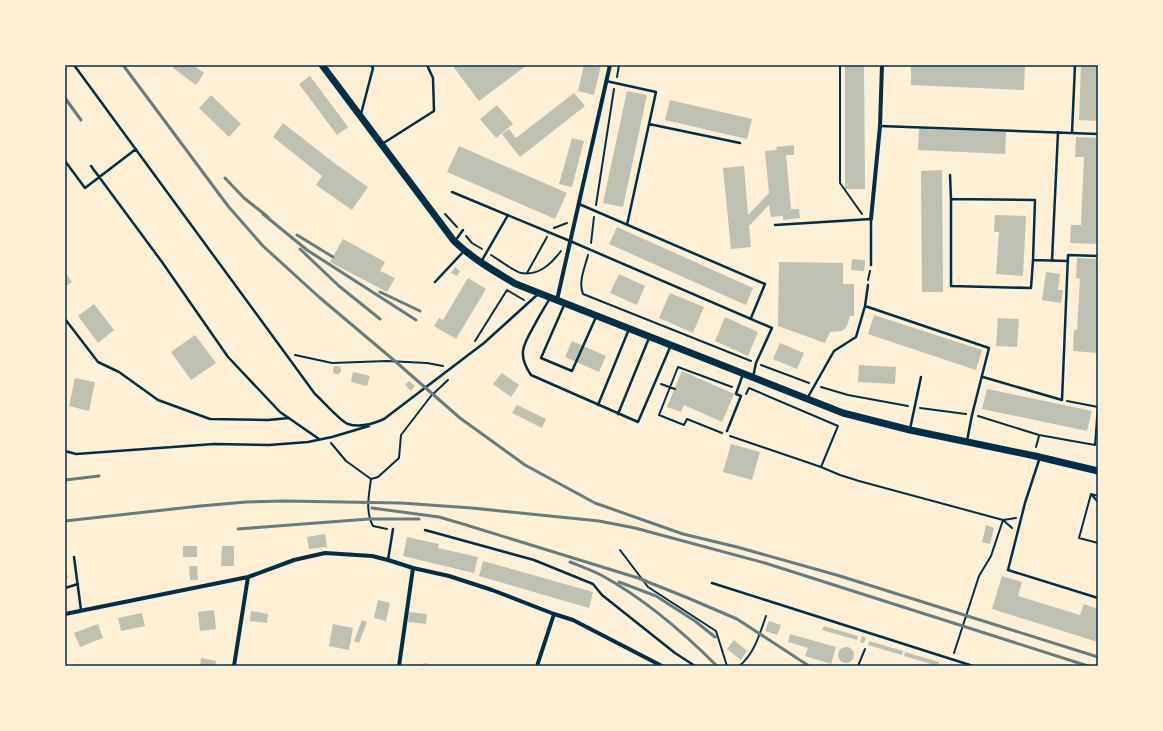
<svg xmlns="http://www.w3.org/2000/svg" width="1163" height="731" font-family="'Golos Text',sans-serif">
<rect width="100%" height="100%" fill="#fdf0d5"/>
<path fill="#bec0b2" d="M175,65H193L204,73L196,85L173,68Z
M452,65H527L479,101Z
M584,65H601L594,95L578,91Z
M845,65H864L865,189H845Z
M911,65H1025L1024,90L911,85Z
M1081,65H1098V121L1079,120Z
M310,76L348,127L337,135L299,84Z
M627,91L647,95L623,207L603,203Z
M574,93L585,106L520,157L502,134L509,129L516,138Z
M211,95L241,124L229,137L199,108Z
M670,100L752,119L747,139L665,120Z
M497,105L513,124L496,138L480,119Z
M283,123L333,162L368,187L352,210L316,185L322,176L273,137Z
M919,129L1006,132L1005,154L918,150Z
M1076,137L1098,138V244L1070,243L1071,225H1081L1084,157H1075Z
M572,138L584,141L572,187L559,184Z
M794,145V155H786L791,209H799L800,218L783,220V216L771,217L769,205L749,226L751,247L731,249L723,168L744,166L748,215L769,193L765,151L777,150L776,147Z
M459,146L567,193L555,219L447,172Z
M942,170L943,292H922L921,171Z
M995,215L1026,216L1023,276L996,274L999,232H994Z
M617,227L753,288L746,305L609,244Z
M343,239L385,262L380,271L395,278L387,292L330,262Z
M1077,258L1098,259V353L1073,351L1074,330H1077L1080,279L1076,278Z
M852,259L865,260L864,271L851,270Z
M779,262L843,263V284H854V316H850L847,326L842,331L830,332L825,343L778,326Z
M455,267L460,271L457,276L451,273Z
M65,272L72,282L65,287Z
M1046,272L1060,274L1058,290H1063L1061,303L1042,300Z
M619,274L645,286L637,305L610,293Z
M468,278L486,289L456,339L434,326L439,318L443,320Z
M670,293L704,307L693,333L659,318Z
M94,304L114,330L98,343L78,316Z
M874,315L982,350L976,370L868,334Z
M725,317L758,332L748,356L715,341Z
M998,318L1019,319L1017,347L996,346Z
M195,335L216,363L191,380L171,352Z
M572,341L606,356L599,372L565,357Z
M780,343L804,353L797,369L773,359Z
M859,365L896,367L895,384L858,382Z
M333 370a4 4 0 1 1 8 0a4 4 0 1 1-8 0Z
M682,371L734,394L722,422L684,405L681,412L667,407Z
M353,372L370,376L367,386L351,382Z
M502,373L519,385L511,397L493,384Z
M75,378L95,382L89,411L69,406Z
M409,381L415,386L411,391L405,385Z
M987,389L1092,411L1087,431L982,409Z
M517,405L546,419L542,428L512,413Z
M731,444L760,452L752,480L723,472Z
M986,525L994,528L990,544L982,542Z
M325,534L327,547L309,549L307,537Z
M407,537L439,544L438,548L478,557L474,573L403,556Z
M183,546H197V557H183Z
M222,546H234V566H221Z
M483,561L593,592L589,608L479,576Z
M65,566L68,578L65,579Z
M189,566H197L198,580H190Z
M1002,576L1022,582L1018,596L1080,615L1084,604L1098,609V642L992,609Z
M378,600L390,603L386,621L374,618Z
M214,610L216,629L200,631L198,612Z
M251,611L268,614L267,623L250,621Z
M409,612L427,614L426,624L408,622Z
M142,613L145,626L121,631L118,618Z
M362,620L367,622L359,643L354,641Z
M769,621L781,625L777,635L765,631Z
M98,624L103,638L80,647L74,633Z
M333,624L353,628L349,650L329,646Z
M824,626L858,636L857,640L822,630Z
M790,634L836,647L831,664L805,656L808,648L788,642Z
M862,636L866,638L864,643L860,642Z
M734,640L747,651L741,660L727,649Z
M869,641L903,651L902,655L868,645Z
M838 655a8 8 0 1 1 16 0a8 8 0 1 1-16 0Z
M905,652L939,662L938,666L904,656Z
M201,658L216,661L215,666H200Z
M427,663V666H415V665Z"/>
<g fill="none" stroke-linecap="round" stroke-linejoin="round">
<path stroke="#003049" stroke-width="2" d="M840,65V183L862,214
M617,77L619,65
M596,205L614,89
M445,214L457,227
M554,228L567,223
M466,236L472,243L482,249
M591,243L594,217
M491,255C498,259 515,272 521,273C539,276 551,264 561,251
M588,255C585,267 578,282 583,294L751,361
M527,273L547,237
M868,280L870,271
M475,341L507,290L524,300
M295,355L332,363L387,361L427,363L443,366
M761,365L809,383
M661,384L675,389
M821,387L848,395L908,406
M746,394L749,388L838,426L821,467
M1067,401L1098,407
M920,408L966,414
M978,416L1039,435L1095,445L1098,404
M722,433L687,419L684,425L659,415L678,367L732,387
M730,436L821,467L840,475L859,481L1003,520L1012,528
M331,443L346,461L371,479C369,495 365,511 373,526L387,529
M1036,447L1039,436
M371,479L378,477L399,458L401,435L431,396L448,380
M1091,494L1079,538L1098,543
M1098,496L1091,494L1098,502
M620,550L648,587L716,631L727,666
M954,653L979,576L991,556L1003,520L1016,518
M739,666C754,655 760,633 766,616
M858,666L865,649"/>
<path stroke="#003049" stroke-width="2.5" d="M74,65L315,394C322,400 341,422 348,424C360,428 373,424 384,419L484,343L537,295
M606,81L656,92L627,225
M361,114L373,68L371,65
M649,124L740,143
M880,126L1098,134
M1072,133L1075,65
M382,144L434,111L433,78L427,65
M65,161L85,188L136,149
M91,166L162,262L228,357L280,412L319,439
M950,175L951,199
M452,192L570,241L772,328L756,363L753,377
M579,204L765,284L751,318
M775,225L871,219V265
M455,241L463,230
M1033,260L1035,200L951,199V286L1031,288L1033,260L1068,261
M1052,261L1058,132
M481,262L508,215
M435,282L464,251
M550,298C545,307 539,316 534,326C523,345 517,355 531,375L638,422L671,345
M565,303L541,358L572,371L596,317
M865,306L989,348L972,415L967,441
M65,319L98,362L119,372L158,400L210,419L268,420L289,418
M983,377L1062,400L1068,255L1098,256
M808,397L834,351L856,337L865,306L868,285
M598,405L629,329
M618,414L649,338
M910,429L921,377
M727,431L741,396L736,394L743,374
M65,451L76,454L214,444L269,445L308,442L332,437L369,426
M1040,457L1025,503L1008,570L1098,598
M425,530L534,560L593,584L602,595L675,653L695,666
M74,557L81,610
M388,560L393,529
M712,583L973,666
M65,588L78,584"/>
<path stroke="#003049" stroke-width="4" d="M871,219L880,126L882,65
M557,300L610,65
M65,614L248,577L294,560L325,553L372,556L388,560L413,568L449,576L492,590L554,614L573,620L662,666
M234,666L248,577
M399,666L413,568
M537,666L554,614"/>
<path stroke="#003049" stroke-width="7" d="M322,65L454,241C473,259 494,271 516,284L843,413L910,430L1035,456L1098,471"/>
<path stroke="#657d81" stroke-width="3" d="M123,65L228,206L263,246L319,297L396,362L460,418L525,465L595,503L683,534L737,547L840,576L1098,657
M65,98L81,120
M225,178L244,198L268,217
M263,214L307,250L416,320
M297,235L333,257
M300,249L339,286L380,319
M380,292L420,311
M65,480L99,476
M372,508L439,517L463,524L638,578L688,598L737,619L809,666
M65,521L200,506L246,502L285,501L401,503L472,508L599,521L635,528L765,563L1088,666
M238,529L369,519H419
M570,562C580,566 591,570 601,575C645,599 682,631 717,666
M619,582L656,596L695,621L715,637"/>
</g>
<rect width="1163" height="731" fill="none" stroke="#fdf0d5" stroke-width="132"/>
<rect x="66" y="66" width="1031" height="599" fill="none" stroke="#003049" stroke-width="1.5"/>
</svg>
